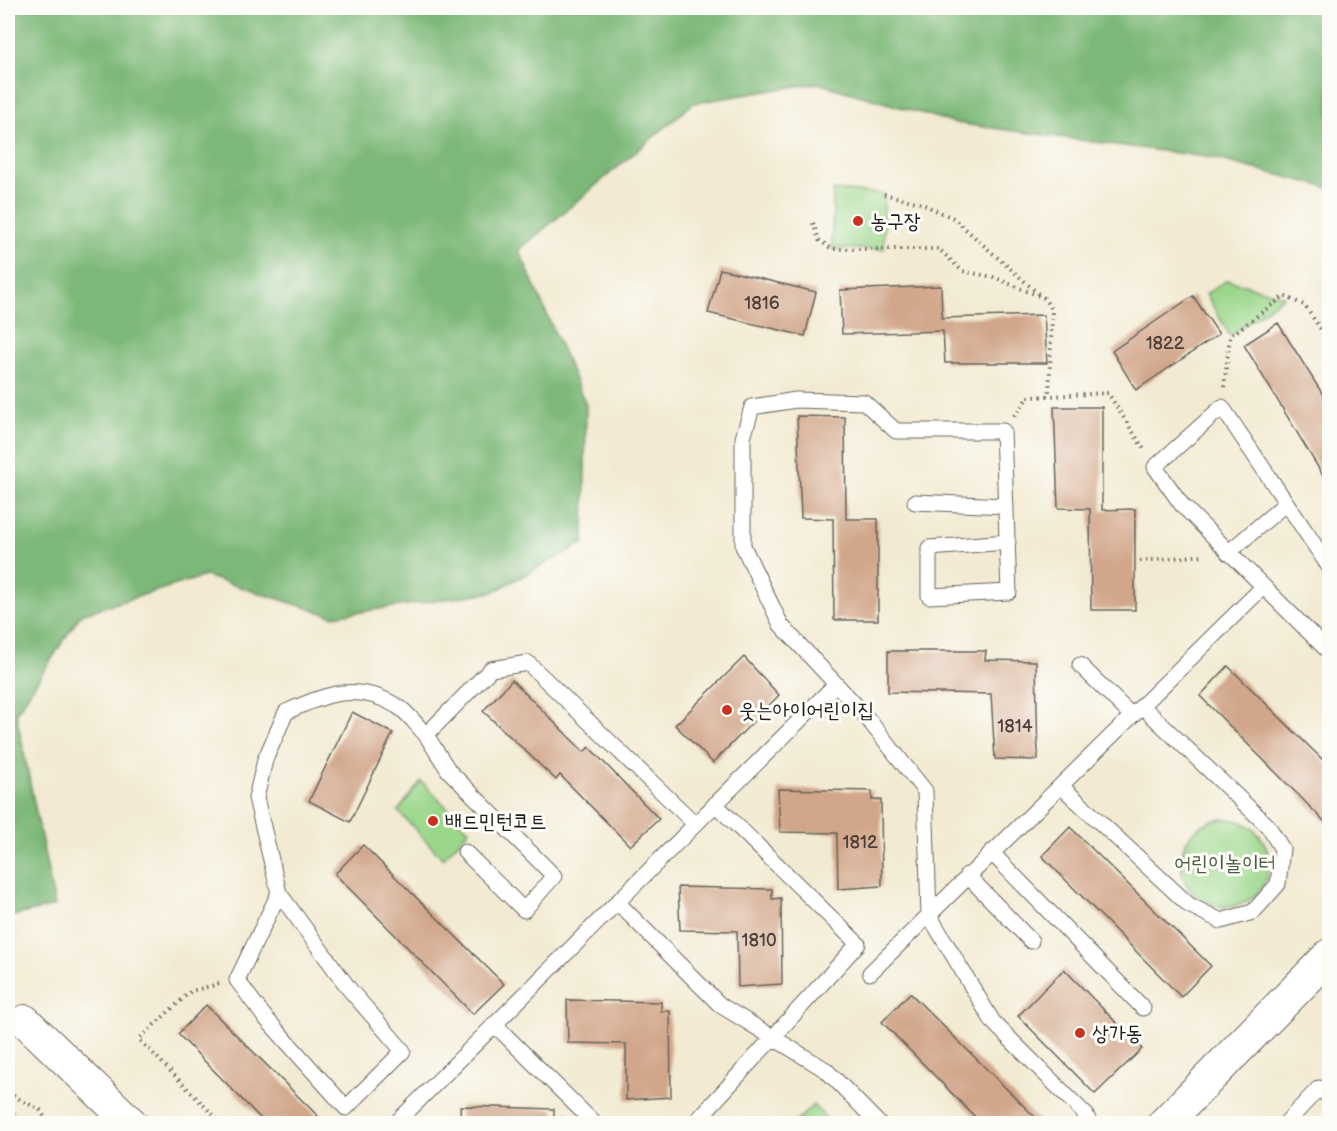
<svg xmlns="http://www.w3.org/2000/svg" width="1337" height="1131" font-family="'Balsamiq Sans','Poor Story',sans-serif">
<rect width="100%" height="100%" fill="#fdfcf7"/>
<filter id="ink" filterUnits="userSpaceOnUse"><feTurbulence type="fractalNoise" baseFrequency=".0167" numOctaves="2"/><feDisplacementMap in="SourceGraphic" scale="12" xChannelSelector="R" yChannelSelector="G"/><feConvolveMatrix kernelMatrix="1 2 1 2 8 2 1 2 1" color-interpolation-filters="sRGB"/></filter>
<filter id="wash" filterUnits="userSpaceOnUse"><feTurbulence type="fractalNoise" baseFrequency=".008" numOctaves="4" result="noise"/><feDisplacementMap in="SourceGraphic" scale="24" xChannelSelector="R" yChannelSelector="G"/><feGaussianBlur stdDeviation="1.35" result="paint"/><feColorMatrix in="noise" values="0 0 0 0 0 0 0 0 0 0 0 0 0 0 0 0 0 1.4 0 .05"/><feComposite in="paint" operator="in"/></filter>
<g filter="url(#wash)">
<rect width="100%" height="100%" fill="#f2ead2"/>
<path fill="#9bd78b" stroke="#5c7a54" stroke-width="1.5" d="M833,190L884,194V249H832Z
M1227,280L1284,296L1230,336L1206,294Z
M421,781L469,830L443,859L398,811Z
M1181 863a44 44 0 1 1 88 0a44 44 0 1 1-88 0Z
M813,1105L831,1123H795Z"/>
<path fill="#7cb877" stroke="#4c6a4a" stroke-width="1.5" d="M8,8H1329V188L1213,158L955,123L817,83L694,103L519,250L586,405L584,543L493,592L333,616L205,576L81,614L16,713L55,906L8,917Z"/>
<g id="blocks">
<path fill="#d1a68a" d="M720,269L816,292L805,336L708,313Z
M941,286L942,318L1044,315L1047,363H945L943,331L842,334L840,290Z
M1193,296L1219,334L1136,390L1112,351Z
M1278,323L1330,406V487L1244,345Z
M1054,407H1102V510L1135,509V610H1091L1090,509L1058,508Z
M797,416L845,417L846,519H878V620H834L833,519L801,518Z
M888,651H986L985,660L1036,661L1038,760L995,759L991,694L888,692Z
M744,657L779,695L713,763L675,725Z
M1228,666L1330,767V827L1200,696Z
M512,680L584,752L589,747L659,819L630,846L560,775L556,780L483,711Z
M352,712L393,733L350,822L309,801Z
M778,789L872,791V800H881L882,886L838,889L837,833L780,832Z
M1070,827L1211,966L1181,997L1042,856Z
M363,845L504,984L473,1014L335,874Z
M678,887L772,889V899L781,898L782,984L738,987L737,931L680,930Z
M1064,969L1142,1049L1095,1094L1018,1016Z
M910,993L1042,1124H982L882,1022Z
M567,1000L661,1002V1011H670L671,1097L626,1100V1044L568,1043Z
M206,1005L326,1124H266L178,1034Z
M460,1106L554,1109V1118L563,1117V1124H461Z
M13,1108L16,1124H8V1110Z"/>
</g>
</g>
<g filter="url(#ink)">
<use href="#blocks" fill-opacity="0" stroke="#67645c" stroke-width="1.5"/>
<g fill="none" stroke-linecap="round" stroke-linejoin="round">
<defs>
<path id="lane" d="M915,502L1006,506
M1008,542L929,548V596L1009,592L1003,431H896L864,402L796,400L752,407L743,438V546L781,625L863,713L925,791L929,915L993,1022L1086,1115L1090,1124
M1228,553L1286,503
M1330,568L1222,407L1155,467L1182,505L1330,653
M1080,665L1131,715
M1061,786L1189,905L1221,921L1253,912L1278,884L1282,849L1268,826L1142,706
M465,852L524,910L554,876L449,771L426,735L491,669L528,663L695,824
M991,852L1143,1008
M967,875L1031,941
M279,893L237,980L263,1015L346,1108L403,1051L350,990L279,893L256,798L265,760L286,712C325,695 356,681 397,706C408,712 417,726 426,735
M617,902L720,1005L826,1070L879,1124
M870,973L1262,588
M494,1024L595,1124
M395,1124L836,684
M694,1124L858,944L715,804
M1285,1124L1319,1088L1330,1098"/>
<path id="street" d="M25,1021L132,1124"/>
<path id="secondary" d="M1164,1124L1330,955"/>
</defs>
<use href="#lane" stroke="#67645c" stroke-width="17"/>
<use href="#street" stroke="#67645c" stroke-width="34"/>
<use href="#secondary" stroke="#67645c" stroke-width="35"/>
<path stroke="#67645c" stroke-width="4" stroke-dasharray="1.5 4.5" stroke-linecap="butt" d="M884,194L920,203L953,218L1041,296
M813,223L819,240L832,249H939L962,271L993,277L1044,298L1052,311L1049,396
M1224,387L1230,336L1284,296L1304,305L1330,342
M1014,416L1028,397L1108,393L1145,451
M1140,561L1205,555
M219,984L191,991L139,1039L222,1124
M8,1093L40,1110L49,1124"/>
<use href="#lane" stroke="#fff" stroke-width="15"/>
<use href="#street" stroke="#fff" stroke-width="32"/>
<use href="#secondary" stroke="#fff" stroke-width="33"/>
</g>
</g>
<g fill="#c8321e" stroke="#fdfcf7" stroke-width="2">
<circle cx="858" cy="221" r="6"/>
<circle cx="727" cy="710" r="6"/>
<circle cx="433" cy="821" r="6"/>
<circle cx="1080" cy="1033" r="6"/>
</g>
<g text-anchor="middle" dominant-baseline="central" stroke-width="6" stroke-linejoin="round" paint-order="stroke">
<g font-size="18" fill="#493e38">
<text x="762" y="303">1816</text>
<text x="1165" y="343">1822</text>
<text x="1015" y="726">1814</text>
<text x="860" y="842">1812</text>
<text x="759" y="940">1810</text>
</g>
<g font-size="21" fill="#1c1c1c" stroke="#fdfcf7" text-anchor="start">
<text x="870" y="221">농구장</text>
<text x="739" y="710">웃는아이어린이집</text>
<text x="445" y="821">배드민턴코트</text>
<text x="1092" y="1033">상가동</text>
</g>
<g font-size="21" fill="#485d43" stroke="#fdfcf7">
<text x="1225" y="863">어린이놀이터</text>
</g>
</g>
<rect width="1337" height="1131" fill="none" stroke="#fdfcf7" stroke-width="30"/>
</svg>
